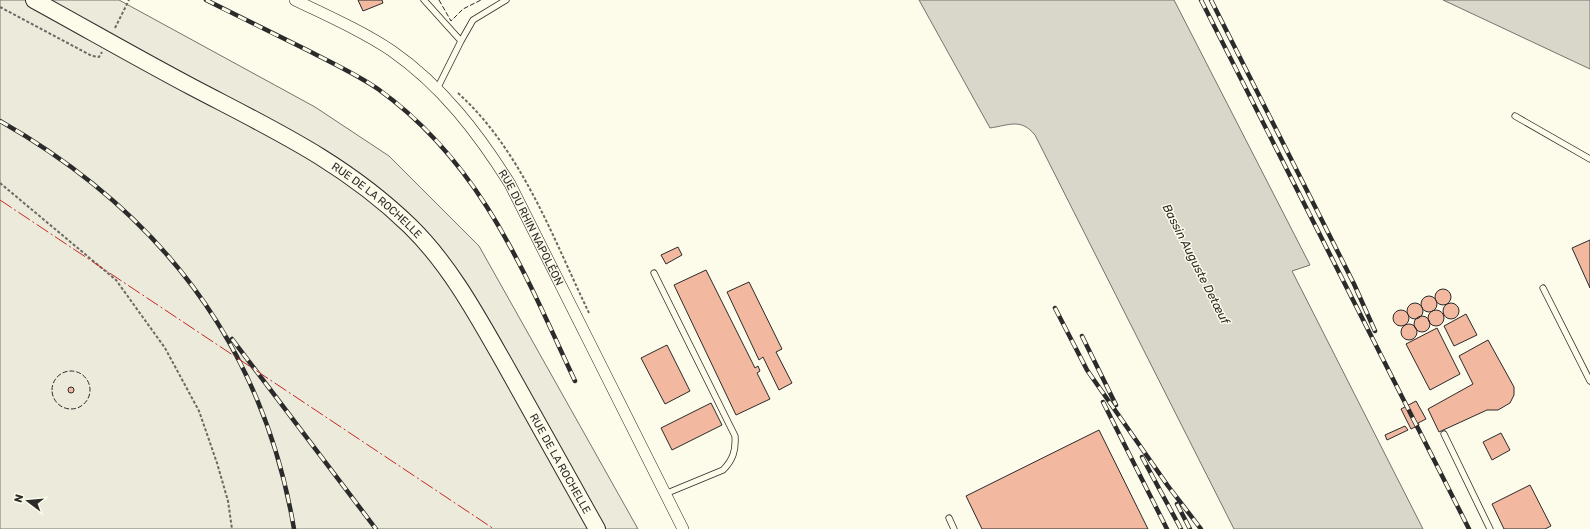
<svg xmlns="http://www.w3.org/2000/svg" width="1590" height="529" font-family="Rubik,sans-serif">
<rect width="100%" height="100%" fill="#fdfbea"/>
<path fill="#ecebdb" stroke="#74746e" d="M0,0H119L315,107L389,156L479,246L638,529H0Z"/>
<path fill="#d8d7c9" stroke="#74746e" d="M919,0H1174L1310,265L1292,271L1423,529H1234L1035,135C1021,118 1010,125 990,128Z
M1443,0H1590V69Z"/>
<path fill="#f2b8a0" stroke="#2b2b2b" d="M358,0H382L383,3L363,11Z
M1590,240V288L1572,248Z
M678,247L682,255L666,264L661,255Z
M706,270L755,368L758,366L760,371L757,373L770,399L736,415L674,285Z
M749,282L782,349L776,352L792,383L779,390L763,357L759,360L727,292Z
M1435 297a8 8 0 1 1 16 0a8 8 0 1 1-16 0Z
M1421 304a8 8 0 1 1 16 0a8 8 0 1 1-16 0Z
M1407 311a8 8 0 1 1 16 0a8 8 0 1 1-16 0Z
M1443 311a8 8 0 1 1 16 0a8 8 0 1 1-16 0Z
M1428 318a8 8 0 1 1 16 0a8 8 0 1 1-16 0Z
M1393 318a8 8 0 1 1 16 0a8 8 0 1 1-16 0Z
M1466,314L1477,335L1454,346L1444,326Z
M1414 324a8 8 0 1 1 16 0a8 8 0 1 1-16 0Z
M1401 332a8 8 0 1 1 16 0a8 8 0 1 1-16 0Z
M1437,328L1460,374L1430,390L1406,344Z
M1488,340L1514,387V395L1510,403L1498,410H1487L1439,432L1428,409L1473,384L1459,356Z
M667,345L690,391L665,404L641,358Z
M68 390a3 3 0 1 1 6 0a3 3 0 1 1-6 0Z
M1416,401L1426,419L1418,423L1419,425L1411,429L1401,409Z
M711,403L722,425L672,450L661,428Z
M1405,426L1408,430L1387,440L1385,435Z
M1099,430L1148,529H982L966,496Z
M1501,433L1510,450L1492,460L1483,442Z
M1530,485L1551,526L1545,529H1504L1492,504Z"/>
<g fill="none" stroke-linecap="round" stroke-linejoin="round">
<defs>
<path id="lane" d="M424,0L461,41
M437,89L461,41L473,20L506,0
M1515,116L1590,159
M654,273L735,436C736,450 733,460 723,470L665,494
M1543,288L1590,381
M1444,434L1490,529
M949,518L954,529"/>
<g id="street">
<path id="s1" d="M295,0C328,16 362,31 392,51C442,86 478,133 510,184L683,529"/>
</g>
<g id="secondary">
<path id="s2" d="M34,0C87,29 139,59 192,87C272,129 344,162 410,226C451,266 479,319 507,368C537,422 567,475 597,529"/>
</g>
</defs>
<use href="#lane" stroke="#2b2b2b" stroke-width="7"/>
<use href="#street" stroke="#2b2b2b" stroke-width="12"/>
<use href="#secondary" stroke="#2b2b2b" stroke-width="18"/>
<path stroke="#6a6964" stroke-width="2" stroke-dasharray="3 2" stroke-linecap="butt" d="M0,7L92,56L99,57L102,52
M115,28L129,0
M458,93C522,151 552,236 589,313
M0,183L116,280L165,348L199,411L217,463L228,501L232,529"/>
<use href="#lane" stroke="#fdfbea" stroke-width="5.5"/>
<use href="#street" stroke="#fdfbea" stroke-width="11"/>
<use href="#secondary" stroke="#fdfbea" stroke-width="16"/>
<defs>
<path id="rail" d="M206,0C240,17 274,34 309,51C332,63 356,74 378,89C481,163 523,270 575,381
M1201,0L1469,529
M1211,0L1354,284L1375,331
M0,121C160,212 263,345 294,529
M1055,308L1087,370L1168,486L1201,529
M1082,336L1116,405
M232,339L376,529
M1103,402L1167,529
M1142,457L1181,529
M1177,504L1190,529"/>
</defs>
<use href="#rail" stroke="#2b2b2b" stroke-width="4.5"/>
<use href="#rail" stroke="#fdfbea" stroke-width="3" stroke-dasharray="9" stroke-linecap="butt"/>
<path stroke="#2b2b2b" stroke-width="1" stroke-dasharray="5 2" stroke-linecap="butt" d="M439,0L451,21L463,9L481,0
M52 390a19 19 0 1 1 38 0a19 19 0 1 1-38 0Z"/>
<path stroke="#c62828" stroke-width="1" stroke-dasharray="14 3 2 3" stroke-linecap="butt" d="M0,200L494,529"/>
</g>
<g text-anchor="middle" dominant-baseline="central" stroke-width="3" stroke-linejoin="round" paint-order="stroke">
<g font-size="11" fill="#2b2b2b" stroke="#fdfbea">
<text stroke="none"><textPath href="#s2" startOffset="398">RUE DE LA ROCHELLE</textPath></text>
<text stroke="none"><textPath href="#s1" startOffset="337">RUE DU RHIN NAPOLÉON</textPath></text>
<text stroke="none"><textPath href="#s2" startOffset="722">RUE DE LA ROCHELLE</textPath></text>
</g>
<g font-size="12" font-style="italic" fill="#2b2b2b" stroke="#fdfbea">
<text transform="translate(1196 264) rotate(63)">Bassin Auguste Detœuf</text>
</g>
</g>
<g transform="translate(28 501) rotate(286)" stroke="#fdfbea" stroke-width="3" paint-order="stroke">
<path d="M0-3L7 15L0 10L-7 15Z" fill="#2b2b2b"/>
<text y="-6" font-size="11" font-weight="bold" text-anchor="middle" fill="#2b2b2b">N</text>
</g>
</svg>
